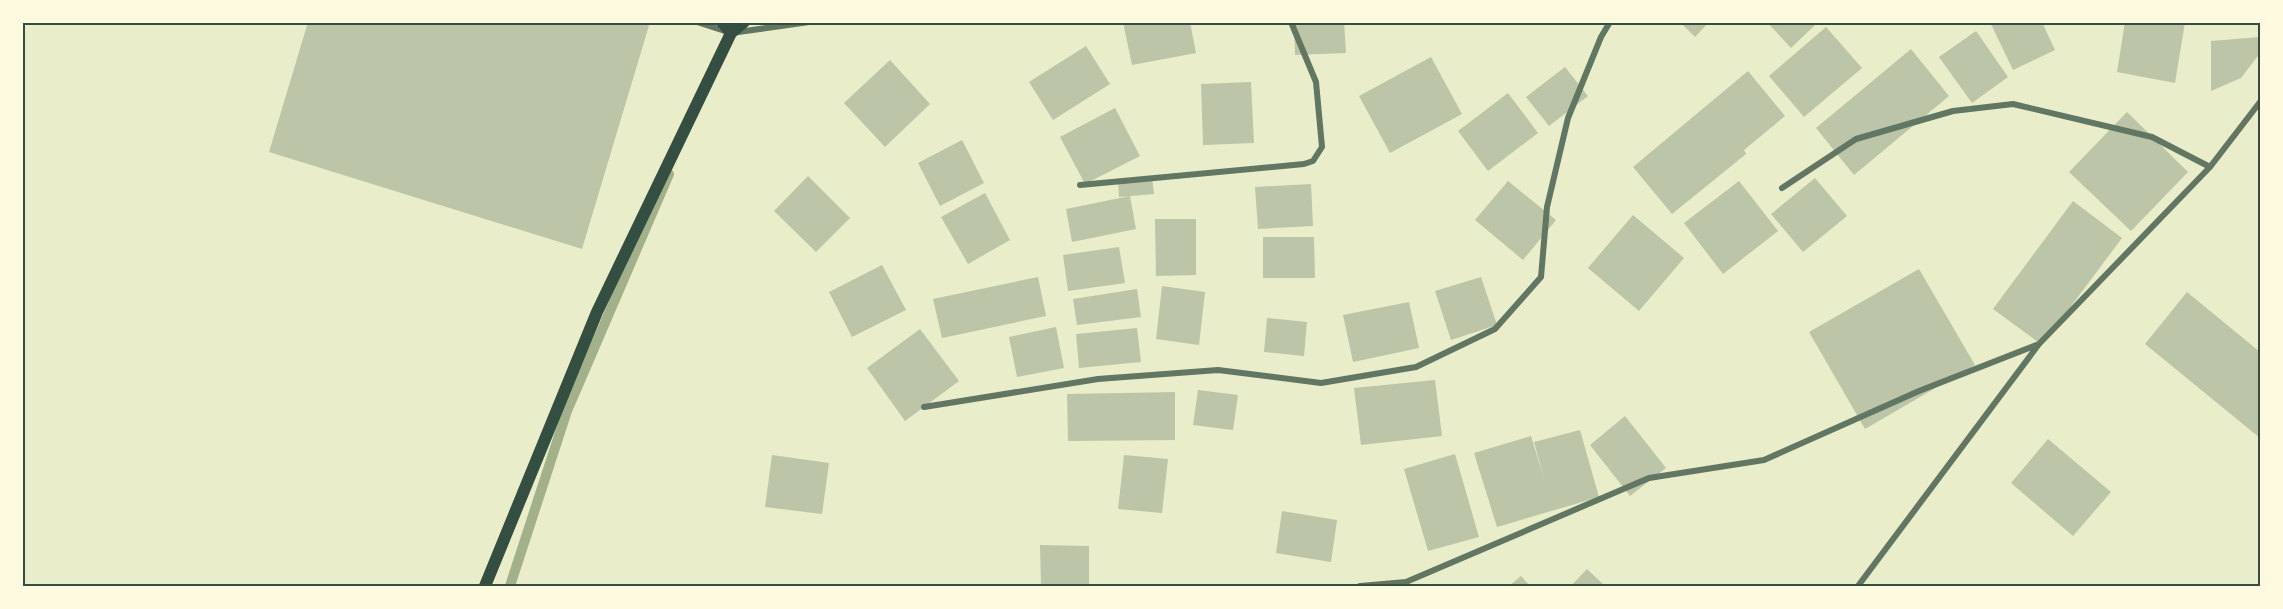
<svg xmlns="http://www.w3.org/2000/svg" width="2283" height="609" font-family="'Space Grotesk',sans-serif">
<rect width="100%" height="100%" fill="#e9edc9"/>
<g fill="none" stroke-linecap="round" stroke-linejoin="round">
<path stroke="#a3b18a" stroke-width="10" d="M510,586L567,411L669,174"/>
</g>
<path fill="#bcc5a7" d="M308,22H650L582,249L269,152Z
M1123,22H1190L1196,53L1132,65Z
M1294,22H1344L1346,53L1295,55Z
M1680,22H1709L1695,37Z
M1767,22H1818L1791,48Z
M1990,22H2042L2055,50L2013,70Z
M2125,22H2185L2175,83L2117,72Z
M1826,27L1862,68L1804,117L1769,76Z
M1976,31L2008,77L1972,103L1939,57Z
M2260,37V53L2241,78L2211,91V41Z
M1086,46L1110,84L1053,120L1029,82Z
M1911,49L1949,96L1854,175L1816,128Z
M1431,57L1462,114L1390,153L1359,96Z
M890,60L930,104L885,147L844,103Z
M1565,67L1588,96L1549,126L1526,97Z
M1748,71L1785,116L1744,150L1746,154L1672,214L1633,167Z
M1251,82L1254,143L1203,145L1201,84Z
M1508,93L1538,133L1488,171L1458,131Z
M1115,108L1140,156L1085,184L1060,137Z
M2127,112L2188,172L2131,231L2069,172Z
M962,140L984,183L940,206L918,163Z
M808,176L850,218L816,252L774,211Z
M1152,177L1154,194L1119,197L1118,179Z
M1815,178L1847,216L1803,252L1771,214Z
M1508,181L1556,220L1523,260L1475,220Z
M1739,181L1778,231L1723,274L1684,223Z
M1311,184L1313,226L1258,229L1255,187Z
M985,193L1010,240L968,264L941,217Z
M1130,196L1136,229L1072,242L1066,209Z
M2073,201L2122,238L2042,345L1993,309Z
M1633,215L1684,258L1639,311L1588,268Z
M1155,219H1196V275L1156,276Z
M1263,237H1314L1315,278H1263Z
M1119,247L1125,283L1068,291L1063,255Z
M882,265L906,310L852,337L829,292Z
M1919,269L1975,365L1865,429L1809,332Z
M1038,277L1046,316L942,338L933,299Z
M1481,277L1497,325L1451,340L1435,291Z
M1162,286L1205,292L1199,345L1156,339Z
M1137,289L1141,317L1077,325L1073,299Z
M2187,292L2260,352V438L2145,344Z
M1409,302L1419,348L1353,362L1343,315Z
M1267,318L1307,322L1304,356L1264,352Z
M1056,327L1064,368L1017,377L1009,337Z
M1137,328L1141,362L1079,368L1076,334Z
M920,329L959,381L905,421L867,368Z
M1435,380L1442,436L1361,445L1354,388Z
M1198,390L1238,395L1233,430L1193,425Z
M1175,392V440L1068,441L1067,394Z
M1625,416L1666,468L1630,496L1590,445Z
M1580,430L1599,497L1497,527L1474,453L1531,436L1545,482L1534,442Z
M2048,439L2111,492L2073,536L2011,483Z
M1455,454L1479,537L1428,551L1404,469Z
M772,455L829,463L822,514L765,507Z
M1124,455L1168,459L1162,513L1118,509Z
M1282,511L1337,520L1331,562L1276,553Z
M1040,545L1089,546V586H1041Z
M1587,569L1605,586H1571Z
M1521,576L1530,586H1509Z"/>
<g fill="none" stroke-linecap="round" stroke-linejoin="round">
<path stroke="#617663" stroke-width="6" d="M697,22L731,33L809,22
M1080,185L1304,164L1313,161L1322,147L1316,82L1291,22
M1782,188L1856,139L1953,111L2013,104L2152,137L2210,167
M924,407L1098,379L1218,370L1321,383L1416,367L1495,329L1541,277L1547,207L1568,118L1601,37L1610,22
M1360,586L1406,582L1649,478L1764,460L1919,391L2039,344
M1858,586L2039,344L2210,167L2260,102"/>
<path stroke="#344e41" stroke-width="12" d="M722,22L731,33
M485,586L597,312L731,33L744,22"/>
</g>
<rect width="2283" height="609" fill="none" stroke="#fefae0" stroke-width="48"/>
<rect x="24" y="24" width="2235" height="561" fill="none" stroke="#344e41" stroke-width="2"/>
</svg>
